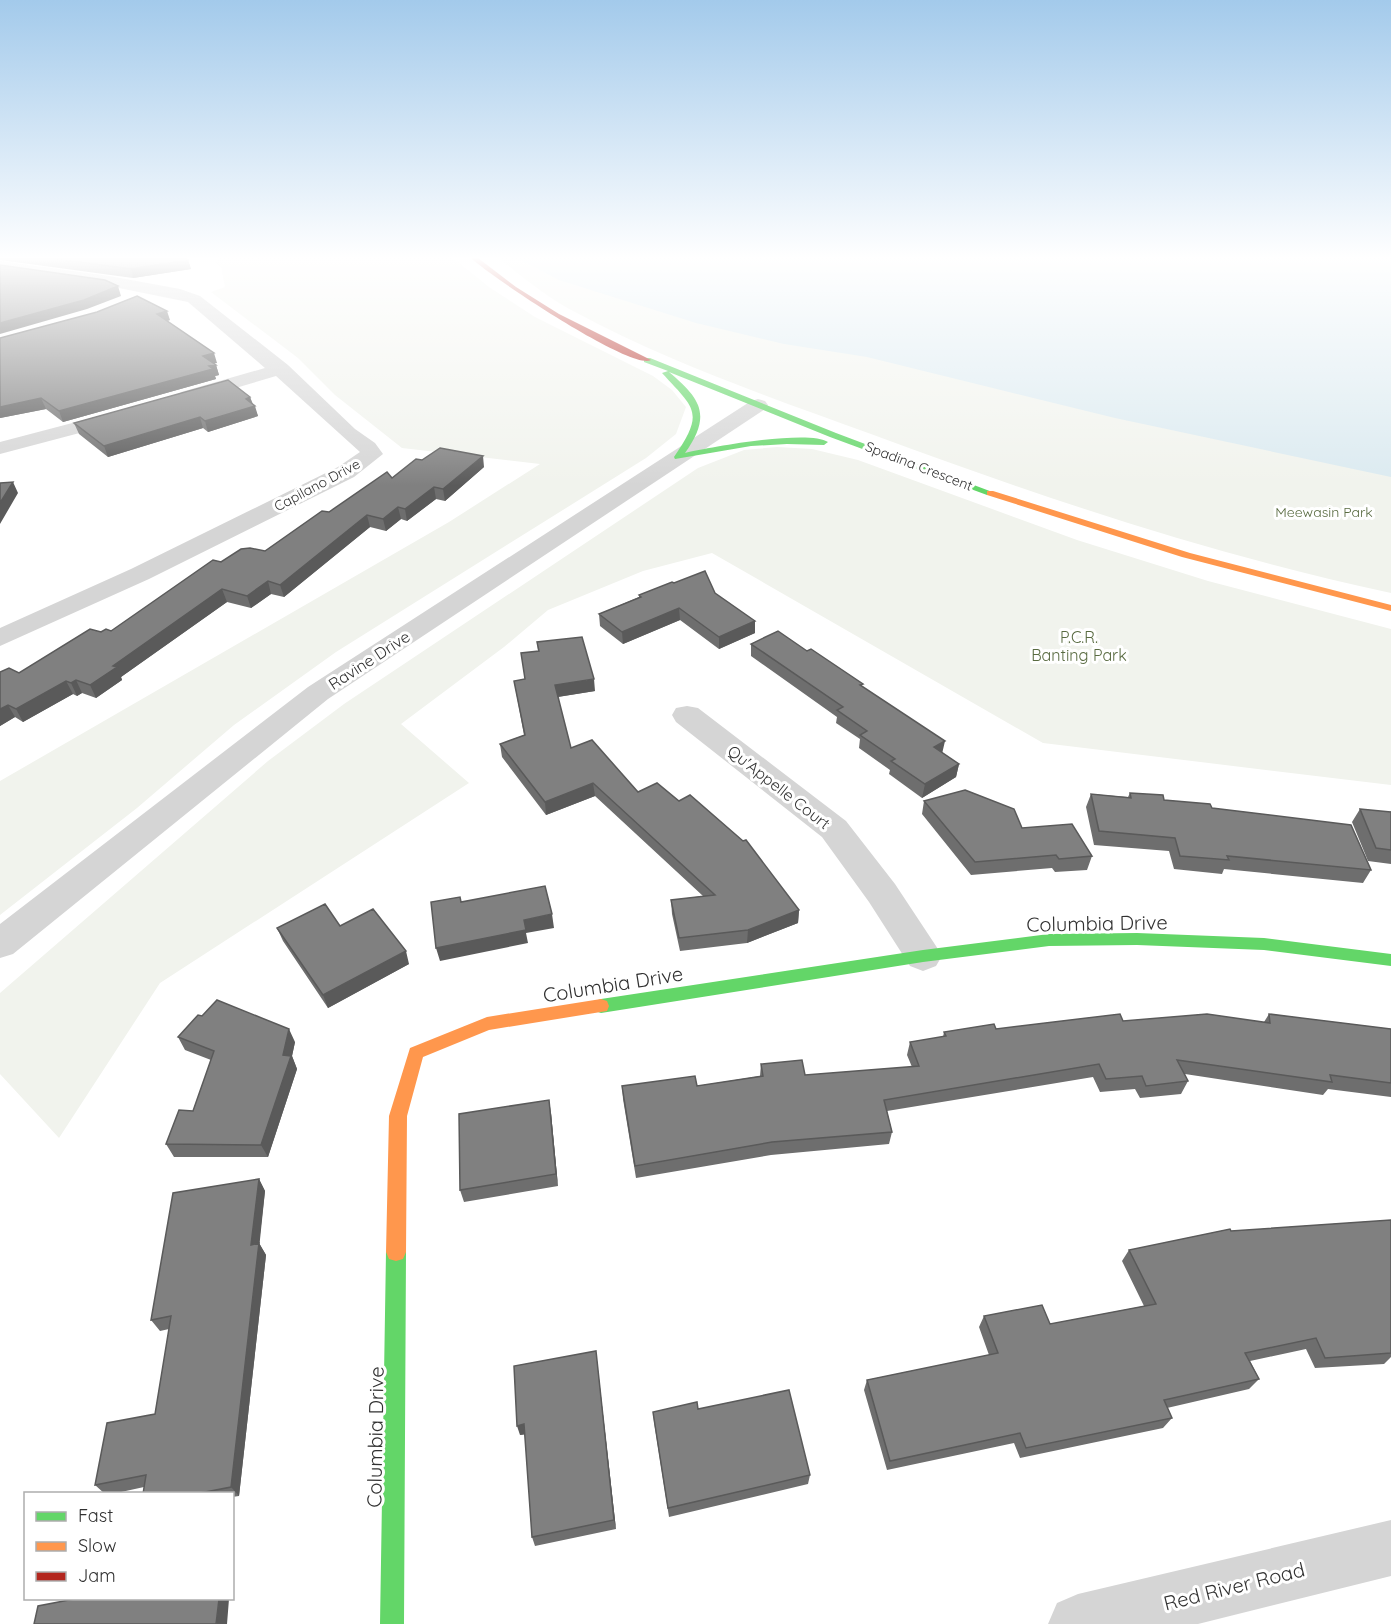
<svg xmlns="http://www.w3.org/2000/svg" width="1391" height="1624" font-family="Quicksand,sans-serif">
<rect width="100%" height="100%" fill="#fff"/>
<path fill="#f1f3ed" d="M217,258H453L489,287L535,317L653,376L672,390L686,407L676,434L646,458L336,652L234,725L137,808L0,915V781L449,522L540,464L402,448L335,395L298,358L211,292L225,287L221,267L216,263Z
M498,258H540L1391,460V593C1213,555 1041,497 871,434C772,398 670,363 577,313C549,299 523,277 498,258Z
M777,447L812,449L858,460L1077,540L1208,581L1391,629V785L1043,743L712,553L643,571L548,610L504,647L401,724L469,783L160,983L59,1138L0,1074V993L268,761L344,704L698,468L744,450Z"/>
<path fill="#dbeaf0" d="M517,258H1391V477L1115,418L867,357L784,344L696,323L559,280Z"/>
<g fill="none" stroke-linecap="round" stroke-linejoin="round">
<path fill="#d5d5d5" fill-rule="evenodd" d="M0,261L109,276L180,289L200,296L288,365L355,429L375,443L383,454L354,477L149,579L0,646V628L131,569L338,467L360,452L276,376L195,400H181L178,396L181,392L265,368L188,302L109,286L0,271Z
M758,399L765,401L768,405L765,409L328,699L13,954L0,958V924L308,687L751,401Z
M118,411L125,413L128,417L125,421L0,454V442Z
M687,706L698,708L846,821L895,884L936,946L942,956L936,966L923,971L910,966L869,902L822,837L676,722L672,715L676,708Z
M1391,1520V1576L1198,1624H1048L1057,1603L1078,1594Z"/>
<path fill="#63d668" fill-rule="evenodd" d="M644,358H650L836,433L995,493L987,495L830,437L669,372C701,399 712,415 685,453C711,447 809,429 828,442L824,445L787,444L751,446L675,459L674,457C705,412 695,409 662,373L668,371L644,362Z
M1137,933L1264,938L1391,954V966L1264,950L1137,945L1049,946L923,962L601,1013L595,1011L593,1006L595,1001L601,999L923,950L1049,934Z
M396,1243L403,1245L406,1252L404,1624H380L386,1252L389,1245Z"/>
<path fill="#ff974d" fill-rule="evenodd" d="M987,491H993L1190,553L1391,605V611L1182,557L987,495Z
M601,999L607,1001L609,1006L607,1011L489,1030L423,1057L407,1116L406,1252L403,1259L396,1261L389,1259L386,1252L389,1116L410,1048L487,1017Z"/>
<path fill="#b3261e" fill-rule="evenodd" d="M471,258H478L516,287L559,314L651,360C632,371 491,277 471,258Z"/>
</g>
<path fill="#6e6e6e" d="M0,258H186L188,260L191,269L133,278L0,260Z
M170,320L168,321L217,363H214L216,365L219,375L215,376L216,379L63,422L46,409L0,418V338Z
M250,397L258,416L208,432L203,428L108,457L79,434L74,423Z
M484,467L445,501L436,499L407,521L401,519L386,531L370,527L284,597L271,594L251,608L227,602L121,677L122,680L96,698L82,693L77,696L73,694L23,722L15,717L0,726V672L19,673L101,632L111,631L221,562L265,551L329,512L392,478Z
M674,583L715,593L755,633L719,649L680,620L623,644L600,626L599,614L639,597V595Z
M537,642L595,691L558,697L571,748L638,792L799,910L798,923L747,943L680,951L672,914L671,900L703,896L595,796L546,815L502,757L500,744L524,735L514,681L525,679L538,651Z
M751,644L862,687L942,753L959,764L956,777L922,798L889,774L890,770L859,748L860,739L836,723L837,717L751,656Z
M1130,793L1164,800L1212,808L1371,870L1363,883L1224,869L1222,874L1174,869L1169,851L1094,845L1086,807L1091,794L1128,797Z
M924,801L1022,828L1092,856L1087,870L1055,872L1052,868L971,875L922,814Z
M1360,809L1390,812L1391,811V864L1368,861L1352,822Z
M340,926L409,964L328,1008L283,941L277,928Z
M1269,1014L1391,1029V1097L1328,1089L1323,1095L1185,1074L1188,1081L1181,1094L1140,1098L1135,1089L1100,1092L1093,1077L887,1111L892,1132L889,1144L771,1155L636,1178L623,1099L622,1086H697L760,1076L761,1064L805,1075L912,1067L907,1055L910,1042L943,1037L944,1032L1123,1021L1264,1022Z
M178,1037L295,1042L292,1056L297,1069L268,1157H174L166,1144L193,1111L211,1060L185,1050Z
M551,1113L558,1186L464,1202L460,1190Z
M259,1179L265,1191L259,1243L266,1255L239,1496L232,1497V1494H143L144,1487L112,1494H105L95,1485L155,1414L169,1329L160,1331L151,1320Z
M1391,1220V1357L1384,1364L1315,1368L1306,1349L1250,1361L1259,1379L1249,1389L1167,1408L1172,1418L1163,1428L1020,1458L1014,1443L887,1470L864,1390L867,1380L989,1355L979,1327L984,1316L1050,1324L1144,1306L1122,1261L1129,1250L1231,1231Z
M597,1361L616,1529L535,1546L532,1537L525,1434L520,1435Z
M698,1409L810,1475L808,1484L669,1517L654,1422L653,1412Z"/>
<path fill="#5a5a5a" d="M188,260L191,269L133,278L131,269Z
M118,286L121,296L87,309L0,334V323Z
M167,311L170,320L160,323L157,314Z
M214,353L217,363L206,365L203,356Z
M216,365L219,375L215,376L216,379L63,422L59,411Z
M250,397L253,406H255L258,416L208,432L205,421L246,399Z
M41,398L46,409L0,418V407Z
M200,417L203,428L108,457L104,446Z
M483,456L484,467L445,501L443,489Z
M13,482L18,493L0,524V503Z
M434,487L436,499L407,521L405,509Z
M398,507L401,519L386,531L383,519Z
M367,515L370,527L284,597L280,585Z
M268,581L271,594L251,608L247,596Z
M222,589L227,602L121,677L122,680L96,698L90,685L113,666Z
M679,608L680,620L623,644L622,632Z
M755,621V633L719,649V637Z
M594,679L595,691L557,697L555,685Z
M76,680L82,693L77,696L71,683Z
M66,681L73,694L23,722L16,709Z
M8,705L15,717L0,726V709Z
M945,741L942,754L934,747Z
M959,764L956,777L922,798L925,784Z
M593,783L595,796L546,815L545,802Z
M799,910L798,923L747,943L748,930Z
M552,914L554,928L526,933L528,943L440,961L436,948L524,920Z
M406,951L409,964L328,1008L323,995Z
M289,1029L295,1042L292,1056L297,1069L268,1157L261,1145Z
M549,1100L551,1113L558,1186L556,1174Z
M259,1179L265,1191L259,1249V1243L266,1255L239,1496L231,1487L251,1245Z
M596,1351L597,1361L616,1529L614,1520Z
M524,1424L528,1434L520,1435L517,1426Z
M219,1599H229L227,1624H216Z"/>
<path fill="#808080" stroke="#5a5a5a" stroke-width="1.5" d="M50,258H186L188,260L131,269Z
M0,265L105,280L118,286L84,300L0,323Z
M137,296L167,311L157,314L214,353L203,356L216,365L209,366L213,369L59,411L41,398L0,407V338L97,312Z
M228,380L250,397L246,399L255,406L205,421L200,417L104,446L74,423Z
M440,448L483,456L443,489L434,487L405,509L398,507L383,519L367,515L280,585L268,581L247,596L222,589L113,666L117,667L90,685L76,680L71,683L66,681L16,709L8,705L0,709V672L9,668L19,673L90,629L101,632L106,629L111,631L213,560L221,562L241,549L250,548L265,551L322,511L329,512L387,472L392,478L416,459L422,460Z
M13,482L0,503V483Z
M705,571L715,593L755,621L719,637L679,608L622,632L599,614L641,597L639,595L672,582L674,583Z
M778,631L807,651L811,649L863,684L860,685L945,741L934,747L959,764L925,784L891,761L895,759L860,735L867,731L837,710L843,707L751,644Z
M582,637L594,679L555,685L571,748L592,740L638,792L657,783L679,801L690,795L743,841L746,840L799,910L748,930L679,938L671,900L715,895L593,783L545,802L500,744L525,735L514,681L525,679L521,653L539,651L537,642Z
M965,790L1014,809L1022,828L1072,824L1092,856L1059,859L1056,855L975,862L924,801Z
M1130,793L1163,795L1164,800L1210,804L1212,808L1351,825L1371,870L1227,856L1229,860L1180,856L1175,838L1099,831L1091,794L1131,798Z
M1360,809L1391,812V850L1376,848Z
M545,886L552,914L524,920L526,930L436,948L431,902L460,897L461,902Z
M325,904L340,926L373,909L406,951L323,995L277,928Z
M217,1000L289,1029L283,1055L291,1056L261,1145L166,1144L179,1110L193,1111L214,1051L178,1037L198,1015L202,1016Z
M1120,1014L1123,1021L1207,1014L1270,1023L1269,1014L1391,1029V1083L1330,1075L1332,1082L1177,1060L1188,1081L1146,1086L1142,1076L1106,1079L1099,1064L884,1100L892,1132L772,1142L635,1166L622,1086L695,1076L697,1086L763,1076L761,1064L802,1060L805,1075L919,1066L910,1042L946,1036L944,1032L994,1024L996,1029Z
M549,1100L556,1174L460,1190L459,1114Z
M259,1179L251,1245L259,1243L231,1487L195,1494H143L146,1475L95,1485L107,1423L155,1414L171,1316L151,1320L173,1193Z
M1391,1220V1353L1325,1358L1316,1338L1245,1353L1259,1379L1164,1400L1172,1418L1026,1448L1020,1433L890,1461L867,1380L998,1353L984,1316L1042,1305L1050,1324L1156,1304L1129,1250L1230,1229L1231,1231Z
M596,1351L614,1520L532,1537L524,1424L517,1426L514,1366Z
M789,1390L810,1475L668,1508L653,1412L697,1402L698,1409Z
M74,1599H219L216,1624H34L38,1606Z"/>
<linearGradient id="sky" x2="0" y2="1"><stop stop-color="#a3caeb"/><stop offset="0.53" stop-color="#fff"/><stop offset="1" stop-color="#fff" stop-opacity="0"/></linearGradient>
<rect width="1391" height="486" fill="url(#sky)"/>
<g text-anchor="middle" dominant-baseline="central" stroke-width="6" stroke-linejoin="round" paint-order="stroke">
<g font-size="14" fill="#313131" stroke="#fff">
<text transform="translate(919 466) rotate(21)">Spadina Crescent</text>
<text transform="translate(317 485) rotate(-28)">Capilano Drive</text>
</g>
<g font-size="14" fill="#596b41" stroke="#fff">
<text x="1324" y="512">Meewasin Park</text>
</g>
<g font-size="16" fill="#596b41" stroke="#fff">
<text x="1079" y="637">P.C.R.<tspan x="1079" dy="18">Banting Park</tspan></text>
</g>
<g font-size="16" fill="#313131" stroke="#fff">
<text transform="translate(369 660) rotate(-33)">Ravine Drive</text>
<text transform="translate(779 787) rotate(38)">Qu'Appelle Court</text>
</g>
<g font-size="20" fill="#313131" stroke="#fff">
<text transform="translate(1097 923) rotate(-1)">Columbia Drive</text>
<text transform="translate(613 984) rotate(-9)">Columbia Drive</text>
<text transform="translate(375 1437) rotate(-89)">Columbia Drive</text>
<text transform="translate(1234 1586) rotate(-14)">Red River Road</text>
</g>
</g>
<rect x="24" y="1492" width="210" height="108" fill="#ffffff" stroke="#adadad" stroke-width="1.5"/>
<rect x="36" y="1512" width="30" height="9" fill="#63d668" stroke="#adadad" stroke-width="1.5"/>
<text x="78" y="1522" font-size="18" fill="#313131">Fast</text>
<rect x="36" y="1542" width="30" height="9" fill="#ff974d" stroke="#adadad" stroke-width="1.5"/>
<text x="78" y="1552" font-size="18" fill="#313131">Slow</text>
<rect x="36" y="1572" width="30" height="9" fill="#b3261e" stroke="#adadad" stroke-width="1.5"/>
<text x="78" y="1582" font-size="18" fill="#313131">Jam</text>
</svg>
